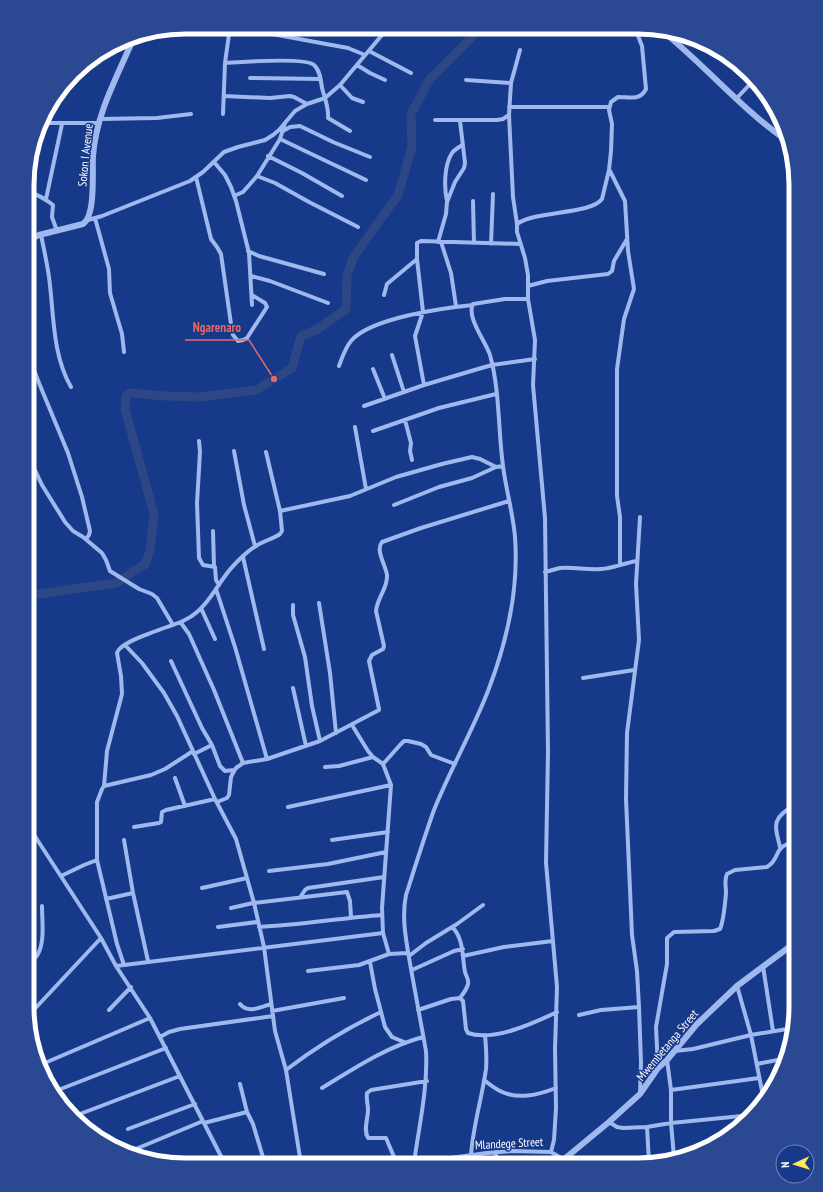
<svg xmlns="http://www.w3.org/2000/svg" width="823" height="1192" font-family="'PT Sans Narrow',sans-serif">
<rect width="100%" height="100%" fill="#173989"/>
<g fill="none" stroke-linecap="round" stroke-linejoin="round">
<path stroke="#2d4784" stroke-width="9" d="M28,586L32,595L116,583L145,564L150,551L154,514L125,409L126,396L130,393L165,396L200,397L256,390L292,368L301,336L318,329L346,309L347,276L353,258L398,195L412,147L411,114L430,79L473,36L476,28"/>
<path stroke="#9fb8ee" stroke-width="4" d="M234,27L348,48L365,55
M355,27L382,35
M369,51L411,73
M225,63C240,62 306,57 314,65C320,70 321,81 322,88C325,99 329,108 328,118L350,131
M357,65L370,73L385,80
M250,78L320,79
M466,80L511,83
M340,85L352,98L363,102
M224,96L270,98L290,96L294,97L307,104
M736,99L752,82
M509,107H610
M223,114L225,63L230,27
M100,119L157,118L191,114
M435,120H497L503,119L509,115
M42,123H98
M283,131L290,127L300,126L333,142L370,157
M280,139L366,180
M268,156L302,173L342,196
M214,162L225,175L231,187L236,201L249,253L252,305
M610,171L625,201L628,251L634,289L624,319L617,369V496L620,517V565
M257,176L275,183L309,202L358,227
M196,177L211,239L217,247L221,254L232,331L233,335L238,341L243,340L247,338L267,307L265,303L252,295
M28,192C38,194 45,199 53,205L52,217L57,231
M234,196L243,192L257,176L280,139L285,123
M46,199L62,124
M447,201C444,188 444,165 452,153C454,150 458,148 462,145
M473,201L474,243
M95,218L109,269L110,293L122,334L124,352
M88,220L102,216L190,181L203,172L224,152L238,147L265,140L273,135L279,130L295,111L307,104L325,98L340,85L382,35L386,28
M517,224L513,197L509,115L511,83L520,50
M41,235C44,249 47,263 49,277C54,314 52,354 71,387
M438,242L446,214L447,202L455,182L464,168L465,163L460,121
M441,242L451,273L456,306
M491,244L493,194
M248,251L259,256L324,274
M251,276L270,281L328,303
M528,286L547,281L608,274L612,271L614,261L627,239
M384,295L387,284L417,259
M28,354L39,383L68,453L82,497L90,531L89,535L86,539
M392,355L404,392
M339,366C342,358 345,348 351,341C370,318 443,308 473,305
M373,369L385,399
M424,385L415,336L423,312L417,259V243L421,241L521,244
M364,406L424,385L478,369L492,365L535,359
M405,420L411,443L410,451L412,460
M355,427L366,489
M373,431L439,408L496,394
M199,441L200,452L197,503L199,558L203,565L215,567L216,580L219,585
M234,451L244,505L255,546
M28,461L35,470L42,485L65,522L73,531L83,537L102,553L106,560L110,571L139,589L152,594L157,598L173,625
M394,505L439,487L472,478L496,467
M280,511L350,496L396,477L442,464L472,457L480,459L496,467L503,466
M640,517L636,584L639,640L627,733L626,799L632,935L637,971L639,1007L641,1063L640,1094
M213,531L214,566
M243,557L264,649
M545,572C550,571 555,569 560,568C574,567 587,570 601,569C614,568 624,563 637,561
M216,589L235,647L267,759
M319,603L330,673L336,733
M293,605V615L305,657L312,706L320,741
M201,608L215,639
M181,623L189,634L214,690L243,763
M125,645L142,663L164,693L177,716L215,799L236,839L254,903L264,947L275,1031L286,1070L301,1164
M171,661L202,728L212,745L220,766L225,771L234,770
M583,678L634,670
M293,688L306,746
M352,725L368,751L373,757L383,764L391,785L382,908L383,933L389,954
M194,754L212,745
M383,764L400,745L404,741H408L421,744L426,747L431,755L455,764
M325,767L339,766L373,757
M175,778L185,806
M104,786L151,775L165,769L193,751
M217,802L227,798L229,795L231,777L233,773L236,768L243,763L267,759L320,741L379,710V709L369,661L372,655L383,649L384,646L376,611C377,598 388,588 387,575C386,566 375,550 382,542L421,528L509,501
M288,807L391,785
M27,824L101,938L116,966L150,1018L225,1164
M134,827L159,823L161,822L162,812L166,810L215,799
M124,840L133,893L148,961
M332,840L388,832
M780,847C774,823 772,818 796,804
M269,871L328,864L386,852
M61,876L84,865L97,860
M202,888L247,878
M301,896L305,890L308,888L384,877
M106,899L133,893
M254,903L347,892L350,901L351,917
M231,908L253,903
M218,927L257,922
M259,927C300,925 341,918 382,915
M452,927C464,938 462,957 465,972C466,976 469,979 468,984C467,989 463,994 460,998
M409,956L426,943L457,924L483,905
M463,956L504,947L553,941
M370,962L375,989L385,1027L392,1037L404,1042
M124,965L117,944L97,860V802L102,789L104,786L107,751L122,694L121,676L117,653C120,643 146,635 156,631C170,625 185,623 197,612C209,602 216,588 225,576C232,566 246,552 256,546C263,541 273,539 280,534L282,531L280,511L266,452
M27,966C31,962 35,959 38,954C45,941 42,921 42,906
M116,966L383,933
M763,966L773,1031
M412,970L454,951L463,949
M308,971L359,965L389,954L408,953
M737,986L751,1035L764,1101
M240,1004C248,1014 261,1007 271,1004
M109,1010L131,987
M418,1010L451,999L460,998L463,1001L466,1029L468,1033C493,1042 534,1023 557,1012
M272,1011L344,998
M29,1015L101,938
M579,1015L601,1010L639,1007
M160,1037L169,1032L180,1029L273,1016
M675,1051L693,1049L751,1035L793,1028
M667,1060L671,1090V1123L674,1157
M757,1064L788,1058
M40,1065L150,1018
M658,1068L656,1027L667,964V938L674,932L714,931L720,929C724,920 725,903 726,893C726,886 724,880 727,874L735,870L767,867C782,858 771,846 796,842
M286,1070C316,1047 347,1028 381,1012
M484,1080C489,1084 494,1088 500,1091C518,1100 538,1095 556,1088
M240,1084L247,1112L253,1124L265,1164
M322,1088C355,1068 386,1047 423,1037
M671,1090L759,1078
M53,1092L166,1048
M72,1117L180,1076
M609,1122L617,1127L623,1128L647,1127L671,1123L752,1115
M204,1123L247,1112
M647,1127L649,1162
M128,1129L195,1104
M131,1151L203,1121
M496,1152V1165
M551,1152L554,1140L556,1108L555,1049L557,987L546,863L548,752L545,518L533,385L535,340L528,299V275L525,258L517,232V224C537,210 590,215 602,199L609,170L611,151L612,124L609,110L611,102L618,97C630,97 640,101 646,89L642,46L635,28
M471,1155C473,1126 482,1098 486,1069C487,1058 486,1046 485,1035
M414,1163C419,1126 428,1088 426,1051C421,1023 416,996 411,969C407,945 401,919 406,895C415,867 424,838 434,810C450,770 472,732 488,691C507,642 519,590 515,537C513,513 506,490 503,466C498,430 500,391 490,355C486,342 466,317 473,304L505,299H528
M397,1164L386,1138H368C363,1130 368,1119 368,1110C368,1104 366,1099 367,1093L371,1090L427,1081
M406,1164L487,1153L512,1151L551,1152L563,1159"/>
<path stroke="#9fb8ee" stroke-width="6" d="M660,29C704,64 740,108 786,140
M28,240L39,235L83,224C96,215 92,172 93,156C96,113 118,75 135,35
M557,1165L609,1122L640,1094L658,1068L667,1060L697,1024L737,986L796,942"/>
</g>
<g text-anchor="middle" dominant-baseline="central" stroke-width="3" stroke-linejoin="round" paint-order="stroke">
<g font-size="12" fill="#fff" stroke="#173989">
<text transform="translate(85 155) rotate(-84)">Sokon I Avenue</text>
<text transform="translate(667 1045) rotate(-50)">Mwembetanga Street</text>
<text transform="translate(509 1143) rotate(-3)">Mlandege Street</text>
</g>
</g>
<path d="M0 0H823V1192H0ZM185 34H638A151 151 0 0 1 789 185V1007A151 151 0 0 1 638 1158H185A151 151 0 0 1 34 1007V185A151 151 0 0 1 185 34Z" fill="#2a4992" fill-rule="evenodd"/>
<path fill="none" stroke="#fff" stroke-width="5" d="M185 34H638A151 151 0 0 1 789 185V1007A151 151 0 0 1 638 1158H185A151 151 0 0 1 34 1007V185A151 151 0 0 1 185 34Z"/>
<path fill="none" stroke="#e26868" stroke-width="1.5" d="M274 379L249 340H185"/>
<circle fill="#e26868" stroke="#173989" stroke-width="1.5" cx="274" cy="379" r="4"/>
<g font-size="13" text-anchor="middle" font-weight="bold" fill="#e26868" stroke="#173989" stroke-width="3" stroke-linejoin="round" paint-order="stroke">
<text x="217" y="332">Ngarenaro</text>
</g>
<g transform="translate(795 1164) rotate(266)"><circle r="19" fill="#173989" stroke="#7488b8"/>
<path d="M0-3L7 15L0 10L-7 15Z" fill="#ffe65c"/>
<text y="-6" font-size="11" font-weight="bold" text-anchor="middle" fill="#ffffff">N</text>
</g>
</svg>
